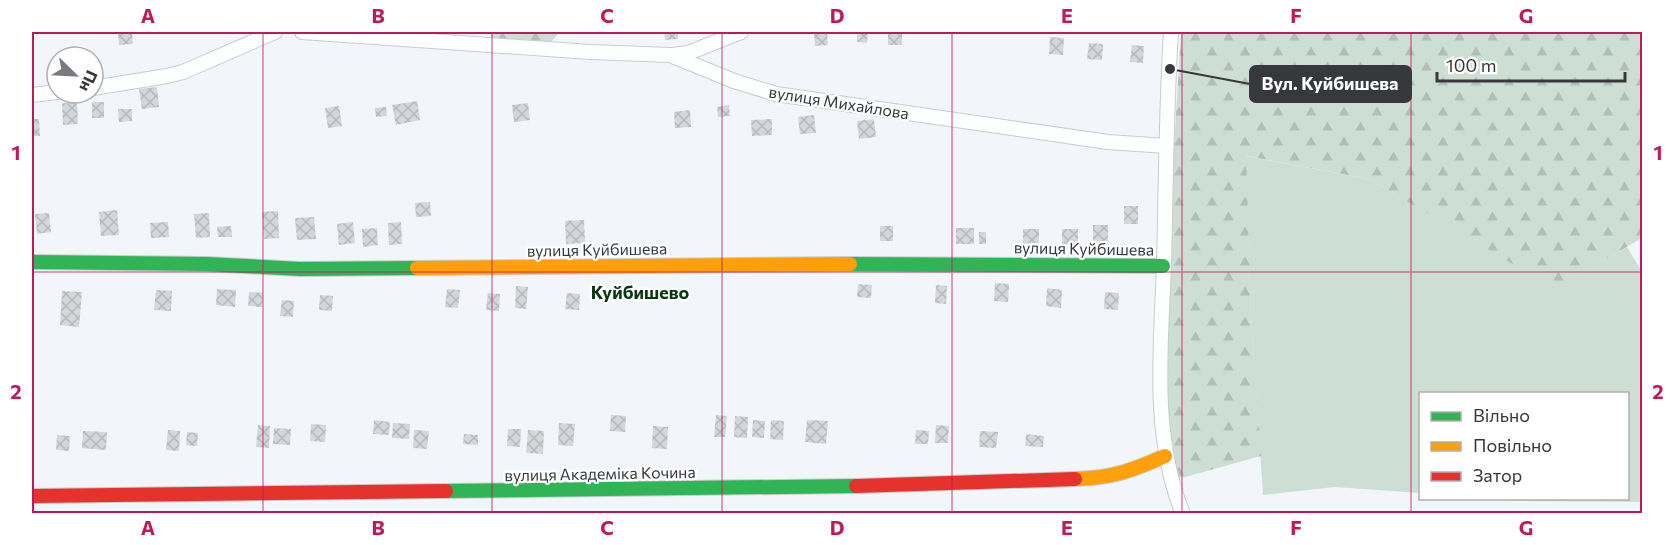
<svg xmlns="http://www.w3.org/2000/svg" width="1674" height="545" font-family="Commissioner,sans-serif">
<defs>
<pattern id="forest-firs" width="22" height="20" patternUnits="userSpaceOnUse" patternTransform="scale(1.5)"><rect width="22" height="20" fill="#cddfd4"/><path d="M5 1l3.5 6h-7zM16 11l3.5 6h-7z" fill="#b1c0b7"/></pattern>
<pattern id="building-cross-hatch" width="8" height="8" patternUnits="userSpaceOnUse" patternTransform="scale(1.5)"><rect width="8" height="8" fill="#d4d7da"/><path d="M0 0l8 8M0 8l8-8" fill="none" stroke="#b7b9bc"/></pattern>
</defs>
<rect width="100%" height="100%" fill="#f2f6fa"/>
<path fill="#cddfd4" d="M1245,156L1369,179L1555,288L1627,247L1642,272V502L1522,501L1477,499L1628,498V394H1420V493L1334,487L1263,495L1251,316Z"/>
<path fill="url(#forest-firs)" d="M491,32H560L549,44L491,39Z
M1181,32H1642V238L1555,289L1369,179L1246,156L1251,316L1261,456L1178,479L1166,417L1167,264Z"/>
<path fill="url(#building-cross-hatch)" d="M118,32H132L133,44L119,45Z
M664,32H678V39L665,40Z
M814,32H827L828,45L815,46Z
M857,32H868L867,43L857,42Z
M888,32H902V45H888Z
M1050,37L1064,38L1063,55L1049,54Z
M1089,43L1103,44L1102,60L1087,59Z
M1132,45L1144,46L1143,63L1130,62Z
M157,87L159,107L142,109L139,89Z
M417,101L420,120L396,125L392,105Z
M92,102H104V118H92Z
M62,103H77L78,124L63,125Z
M528,103L530,120L514,122L512,105Z
M729,105L730,116L718,117L717,107Z
M339,106L342,126L328,128L325,108Z
M386,107L387,116L376,117L375,108Z
M118,109H132V121L119,122Z
M690,110L691,127L675,128L674,112Z
M814,115L816,133L800,134L798,117Z
M32,119H39L40,136H32Z
M772,119V135L752,136L751,120Z
M874,119L876,137L859,139L857,121Z
M430,202L431,216L416,217L415,203Z
M1124,206H1138V224H1124Z
M117,210L119,235L101,236L99,212Z
M278,211L279,238L264,239L262,212Z
M49,213L51,232L37,234L35,214Z
M209,213L210,237L196,238L194,214Z
M314,217L316,239L297,240L295,218Z
M584,220L585,243L566,244L565,221Z
M168,222L169,237L151,238L150,223Z
M353,222L355,243L339,245L337,224Z
M401,222L402,244L389,245L388,223Z
M1093,225H1108V244H1093Z
M231,226L232,237H218L217,227Z
M880,226H893V241H880Z
M377,228L378,245L363,247L362,229Z
M956,228H974V244H956Z
M1023,229H1039V243L1023,244Z
M1062,229H1078V243L1062,244Z
M979,232H986V244H979Z
M995,283L1009,284L1008,302L994,301Z
M858,284L872,285L871,298L857,297Z
M936,285L947,286L946,304L935,303Z
M516,286L528,287L526,309L515,308Z
M1047,288L1062,290L1061,308L1046,306Z
M217,289L236,290L235,307L216,305Z
M447,289L460,290L458,308L445,307Z
M156,290L172,291L171,311L154,310Z
M62,291L82,292L79,327L60,325Z
M249,292L263,293L262,307L248,306Z
M1105,292L1119,293L1118,310L1104,309Z
M488,293L500,294L499,311L486,310Z
M567,293L580,294L579,310L565,309Z
M320,295L333,296L332,311L319,310Z
M282,300L294,301L293,317L280,316Z
M611,415L626,416L625,432L610,431Z
M716,415L727,416L725,437H714Z
M735,416L748,417L747,438L734,437Z
M374,420L390,422L389,435L373,434Z
M753,420L765,421L764,438L752,437Z
M771,420L784,421L783,440L770,439Z
M807,420L828,421L826,444L805,442Z
M393,423L410,424L409,439L392,438Z
M559,423L575,424L573,446L558,445Z
M311,424L326,425L325,442L310,441Z
M258,425L270,426L269,448L256,447Z
M936,425L949,426L948,443H935Z
M653,426L668,427L667,449L652,448Z
M274,428L291,429L290,445L273,444Z
M508,429H521L520,447L507,446Z
M168,430L180,431L179,451L166,450Z
M414,430L429,431L427,449L413,448Z
M528,430L544,431L543,454L526,453Z
M916,430L929,431L928,444H915Z
M83,431L107,432L106,450L82,448Z
M980,431L998,432L996,448L979,447Z
M187,432L198,433L197,446L186,445Z
M464,434L478,435V445L463,444Z
M1026,434L1044,436L1043,447L1025,446Z
M57,435L70,436L69,451L56,450Z"/>
<g fill="none" stroke-linecap="round" stroke-linejoin="round">
<defs>
<path id="street" d="M302,32L591,52L670,55L734,81L776,94L1108,142L1166,146
M1171,32C1166,109 1166,187 1164,265C1161,348 1151,435 1183,514
M672,55L688,53L741,32
M93,88L167,76L183,72L275,32
M32,95L57,92"/>
<path id="fast" d="M32,262L207,264L300,269L417,268
M850,264L1163,266
M446,491L856,486"/>
<path id="slow" d="M417,268L850,264
M1075,479C1112,478 1131,471 1165,456"/>
<path id="jam" d="M856,486L1075,479
M32,496L446,491"/>
</defs>
<use href="#street" stroke="#c9cccf" stroke-width="16"/>
<use href="#fast" stroke="#c9cccf" stroke-width="16"/>
<use href="#slow" stroke="#c9cccf" stroke-width="16"/>
<use href="#jam" stroke="#c9cccf" stroke-width="16"/>
<use href="#street" stroke="#fdfefe" stroke-width="14"/>
<use href="#fast" stroke="#30b455" stroke-width="14"/>
<use href="#slow" stroke="#ff9f0a" stroke-width="14"/>
<use href="#jam" stroke="#e5322d" stroke-width="14"/>
</g>
<path fill="none" stroke="#c2185b" stroke-width="1.5" stroke-opacity="0.55" d="M263,32V514M492,32V514M722,32V514M952,32V514M1182,32V514M1411,32V514M32,272H1642"/>
<g text-anchor="middle" dominant-baseline="central" stroke-width="4.5" stroke-linejoin="round" paint-order="stroke">
<g font-size="16" fill="#36383b" stroke="#fff">
<text transform="translate(839 102) rotate(9)">вулиця Михайлова</text>
<text transform="translate(1084 248) rotate(1)">вулиця Куйбишева</text>
<text transform="translate(597 249) rotate(-1)">вулиця Куйбишева</text>
<text transform="translate(600 473) rotate(-1)">вулиця Академіка Кочина</text>
</g>
<g font-size="18" font-weight="bold" fill="#083712" stroke="#fff">
<text x="640" y="292">Куйбишево</text>
</g>
</g>
<path fill="none" stroke="#36383b" stroke-width="2" d="M1170 69L1250 84"/>
<circle fill="#36383b" stroke="#fff" stroke-width="2" cx="1170" cy="69" r="6"/>
<rect fill="#36383b" stroke="#36383b" stroke-width="2" x="1250" y="66" width="161" height="36" rx="6"/>
<g font-size="18" text-anchor="middle" font-weight="bold" fill="#fff">
<text x="1330" y="90">Вул. Куйбишева</text>
</g>
<rect width="1674" height="545" fill="none" stroke="#ffffff" stroke-width="66"/>
<rect x="1419" y="392" width="210" height="108" fill="#ffffff" stroke="#afafb1" stroke-width="1.5"/>
<rect x="1431" y="412" width="30" height="9" fill="#30b455" stroke="#afafb1" stroke-width="1.5"/>
<text x="1473" y="422" font-size="18" fill="#36383b">Вільно</text>
<rect x="1431" y="442" width="30" height="9" fill="#ff9f0a" stroke="#afafb1" stroke-width="1.5"/>
<text x="1473" y="452" font-size="18" fill="#36383b">Повільно</text>
<rect x="1431" y="472" width="30" height="9" fill="#e5322d" stroke="#afafb1" stroke-width="1.5"/>
<text x="1473" y="482" font-size="18" fill="#36383b">Затор</text>
<g transform="translate(75 75) rotate(114)"><circle r="28" fill="#ffffff" stroke="#afafb1" stroke-width="1.5"/>
<path d="M0-4.5L10 22L0 15L-10 22Z" fill="#787a7e"/>
<text y="-9" font-size="16" font-weight="bold" text-anchor="middle" fill="#36383b">Пн</text>
</g>
<path d="M1437 72v9h188v-9" fill="none" stroke="#36383b" stroke-width="3"/>
<text x="1446" y="72" font-size="18" fill="#36383b" stroke="#ffffff" stroke-width="4.5" paint-order="stroke">100 m</text>
<rect x="33" y="33" width="1608" height="479" fill="none" stroke="#c2185b" stroke-width="2"/>
<g font-size="20" text-anchor="middle" font-weight="bold" fill="#c2185b">
<text x="148" y="23">A</text>
<text x="378" y="23">B</text>
<text x="607" y="23">C</text>
<text x="837" y="23">D</text>
<text x="1067" y="23">E</text>
<text x="1296" y="23">F</text>
<text x="1526" y="23">G</text>
<text x="16" y="160">1</text>
<text x="1658" y="160">1</text>
<text x="16" y="399">2</text>
<text x="1658" y="399">2</text>
<text x="148" y="535">A</text>
<text x="378" y="535">B</text>
<text x="607" y="535">C</text>
<text x="837" y="535">D</text>
<text x="1067" y="535">E</text>
<text x="1296" y="535">F</text>
<text x="1526" y="535">G</text>
</g>
</svg>
